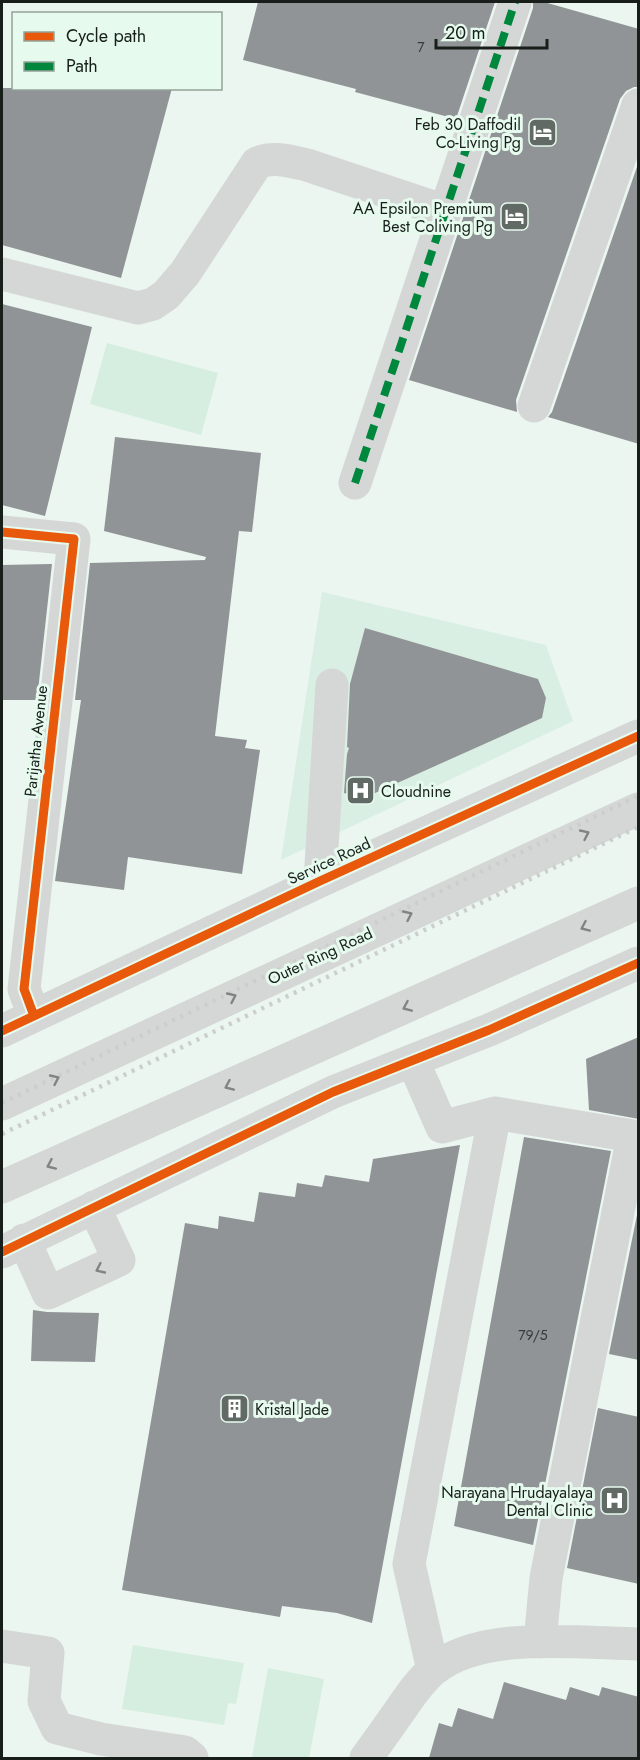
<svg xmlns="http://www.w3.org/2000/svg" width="640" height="1760" font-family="Jost,sans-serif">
<rect width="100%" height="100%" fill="#eaf6ef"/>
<path fill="#daefe3" d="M322,592L546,645L573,721L281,860Z"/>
<path fill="#d6eee0" d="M107,343L218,373L201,435L90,404Z
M133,1645L244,1663L236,1704L228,1703L224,1725L122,1709Z
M268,1668L324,1679L309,1758H263L252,1757Z"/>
<path fill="#919496" d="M258,2H495L456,119L355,92L356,89L243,60Z
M533,2H544L639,29V87H634L626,91L620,99L516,400L517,412L409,380L533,8Z
M2,88H172L121,278L2,245Z
M639,161V444L548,417L552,412Z
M2,304L92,327L45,516L2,505Z
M115,437L261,453L252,532L239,531L215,736L247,740L245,748L260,750L242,874L128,857L124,890L55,881L81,700H75L90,563L205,560L206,557L104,531Z
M50,564H52L37,700H2V565Z
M365,628L538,679L546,698L542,718L364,798L344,793L347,754L349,748L347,747L350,684Z
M639,1037V1119L589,1110L586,1059Z
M524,1137L611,1151L533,1545L454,1526Z
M460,1145L372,1623L337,1613L282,1606L280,1617L122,1590L185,1223L218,1229L219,1216L254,1222L259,1192L295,1197L297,1183L322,1187L325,1175L369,1182L373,1159Z
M639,1205V1360L609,1354Z
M33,1310L47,1312L99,1313L95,1362L31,1361Z
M598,1408L639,1417V1584L567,1568Z
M504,1682L566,1700L570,1687L599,1696L602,1687L639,1697V1758H429L439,1723L452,1727L458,1708L493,1719Z"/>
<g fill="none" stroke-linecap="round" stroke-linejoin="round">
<path stroke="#d5d7d6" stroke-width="33" d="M2,274L138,308L153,304L166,295L185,273L257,163C273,156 290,161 307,165L445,211
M534,406L638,105
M355,483L515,2
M2,532L74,539L24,989L34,1016
M320,881L332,685
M2,1031L320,881L638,736
M413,1061L442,1127L495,1113
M24,1240L48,1293L119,1260L94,1207
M2,1252L333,1092L489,1030L638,963
M2,1646L48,1653L44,1701L57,1728L101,1739L185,1752L192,1758
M433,1670L409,1564L495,1113L633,1136L546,1578L540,1642
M366,1758C378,1742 389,1726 401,1709C410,1696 420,1681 433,1670C481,1630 579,1643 638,1644"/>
<path stroke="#d5d7d6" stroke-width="33" d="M2,1104L638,809
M2,1187L638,903
M2,1250V1251"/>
<path stroke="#cbcecc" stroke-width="4.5" stroke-dasharray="3 6" stroke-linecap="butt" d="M2,1103L638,796
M2,1134L638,827"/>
<path stroke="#00873e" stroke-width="8" stroke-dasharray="15 8" stroke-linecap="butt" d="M355,483L515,2"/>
<defs>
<path id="cycleway" d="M2,532L74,539L24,989L34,1016
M2,1031L320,881L638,736
M2,1252L333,1092L489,1030L638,963"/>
</defs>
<use href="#cycleway" stroke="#e6faee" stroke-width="13"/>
<use href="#cycleway" stroke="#e8590c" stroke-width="9"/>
</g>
<defs><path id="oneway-chevron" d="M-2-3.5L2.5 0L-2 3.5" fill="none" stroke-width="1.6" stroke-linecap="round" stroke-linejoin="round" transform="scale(1.5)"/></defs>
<g stroke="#808482">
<use href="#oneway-chevron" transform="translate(585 834) rotate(-25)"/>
<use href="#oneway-chevron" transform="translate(408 915) rotate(-25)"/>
<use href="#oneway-chevron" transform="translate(585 927) rotate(156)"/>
<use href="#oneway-chevron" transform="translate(232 997) rotate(-25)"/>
<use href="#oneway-chevron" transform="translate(407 1007) rotate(156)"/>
<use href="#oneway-chevron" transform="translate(55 1079) rotate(-25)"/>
<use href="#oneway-chevron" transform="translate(229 1086) rotate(156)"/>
<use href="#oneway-chevron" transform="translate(51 1165) rotate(156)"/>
<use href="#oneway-chevron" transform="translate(100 1269) rotate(155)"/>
</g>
<defs>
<symbol id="hotel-square" viewBox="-11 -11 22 22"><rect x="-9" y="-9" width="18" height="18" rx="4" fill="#626a65" stroke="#e6faee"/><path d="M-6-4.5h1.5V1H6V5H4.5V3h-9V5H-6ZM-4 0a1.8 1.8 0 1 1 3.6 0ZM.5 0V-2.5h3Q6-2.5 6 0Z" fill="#fff"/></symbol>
<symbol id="hospital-square" viewBox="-11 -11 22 22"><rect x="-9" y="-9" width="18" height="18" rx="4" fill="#626a65" stroke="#e6faee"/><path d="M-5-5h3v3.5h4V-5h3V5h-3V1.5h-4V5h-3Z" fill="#fff"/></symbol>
<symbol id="building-square" viewBox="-11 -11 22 22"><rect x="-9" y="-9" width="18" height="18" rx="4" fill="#626a65" stroke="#e6faee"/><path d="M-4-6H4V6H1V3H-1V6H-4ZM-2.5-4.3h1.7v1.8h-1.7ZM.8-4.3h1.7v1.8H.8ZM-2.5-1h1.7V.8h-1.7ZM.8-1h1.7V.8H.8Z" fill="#fff"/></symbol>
</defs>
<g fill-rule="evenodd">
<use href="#hotel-square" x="526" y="116" width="33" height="33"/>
<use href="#hotel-square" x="498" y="200" width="33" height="33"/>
<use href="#hospital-square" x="344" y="774" width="33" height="33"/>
<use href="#building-square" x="218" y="1392" width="33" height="33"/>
<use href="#hospital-square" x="598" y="1484" width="33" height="33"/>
</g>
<g text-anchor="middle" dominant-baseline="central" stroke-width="6" stroke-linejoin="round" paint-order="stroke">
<g font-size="14" fill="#363c3a">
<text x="421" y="47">7</text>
<text x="533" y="1335">79/5</text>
</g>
<g font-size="16" fill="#181f1b" stroke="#e6faee" text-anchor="end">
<text x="521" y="124">Feb 30 Daffodil<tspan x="521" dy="18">Co-Living Pg</tspan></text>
<text x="493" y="208">AA Epsilon Premium<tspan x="493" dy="18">Best Coliving Pg</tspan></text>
<text x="381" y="791" text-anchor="start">Cloudnine</text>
<text x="255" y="1409" text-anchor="start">Kristal Jade</text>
<text x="593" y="1492">Narayana Hrudayalaya<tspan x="593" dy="18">Dental Clinic</tspan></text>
</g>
<g font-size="16" fill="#181f1b" stroke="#e6faee">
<text transform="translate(36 741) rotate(-84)">Parijatha Avenue</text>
<text transform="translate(329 861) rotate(-25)">Service Road</text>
<text transform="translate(320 956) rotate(-25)">Outer Ring Road</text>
</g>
</g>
<rect width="640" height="1760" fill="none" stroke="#181f1b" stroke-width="6"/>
<rect x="12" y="12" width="210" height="78" fill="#e6faee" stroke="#94a29a" stroke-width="1.5"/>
<rect x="24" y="32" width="30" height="9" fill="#e8590c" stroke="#94a29a" stroke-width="1.5"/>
<text x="66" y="42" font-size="18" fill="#181f1b">Cycle path</text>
<rect x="24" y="62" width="30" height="9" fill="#00873e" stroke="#94a29a" stroke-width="1.5"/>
<text x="66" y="72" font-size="18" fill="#181f1b">Path</text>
<path d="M436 39v9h111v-9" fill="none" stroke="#181f1b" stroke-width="3"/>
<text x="445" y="39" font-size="18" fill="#181f1b" stroke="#e6faee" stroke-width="4.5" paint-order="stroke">20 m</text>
</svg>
